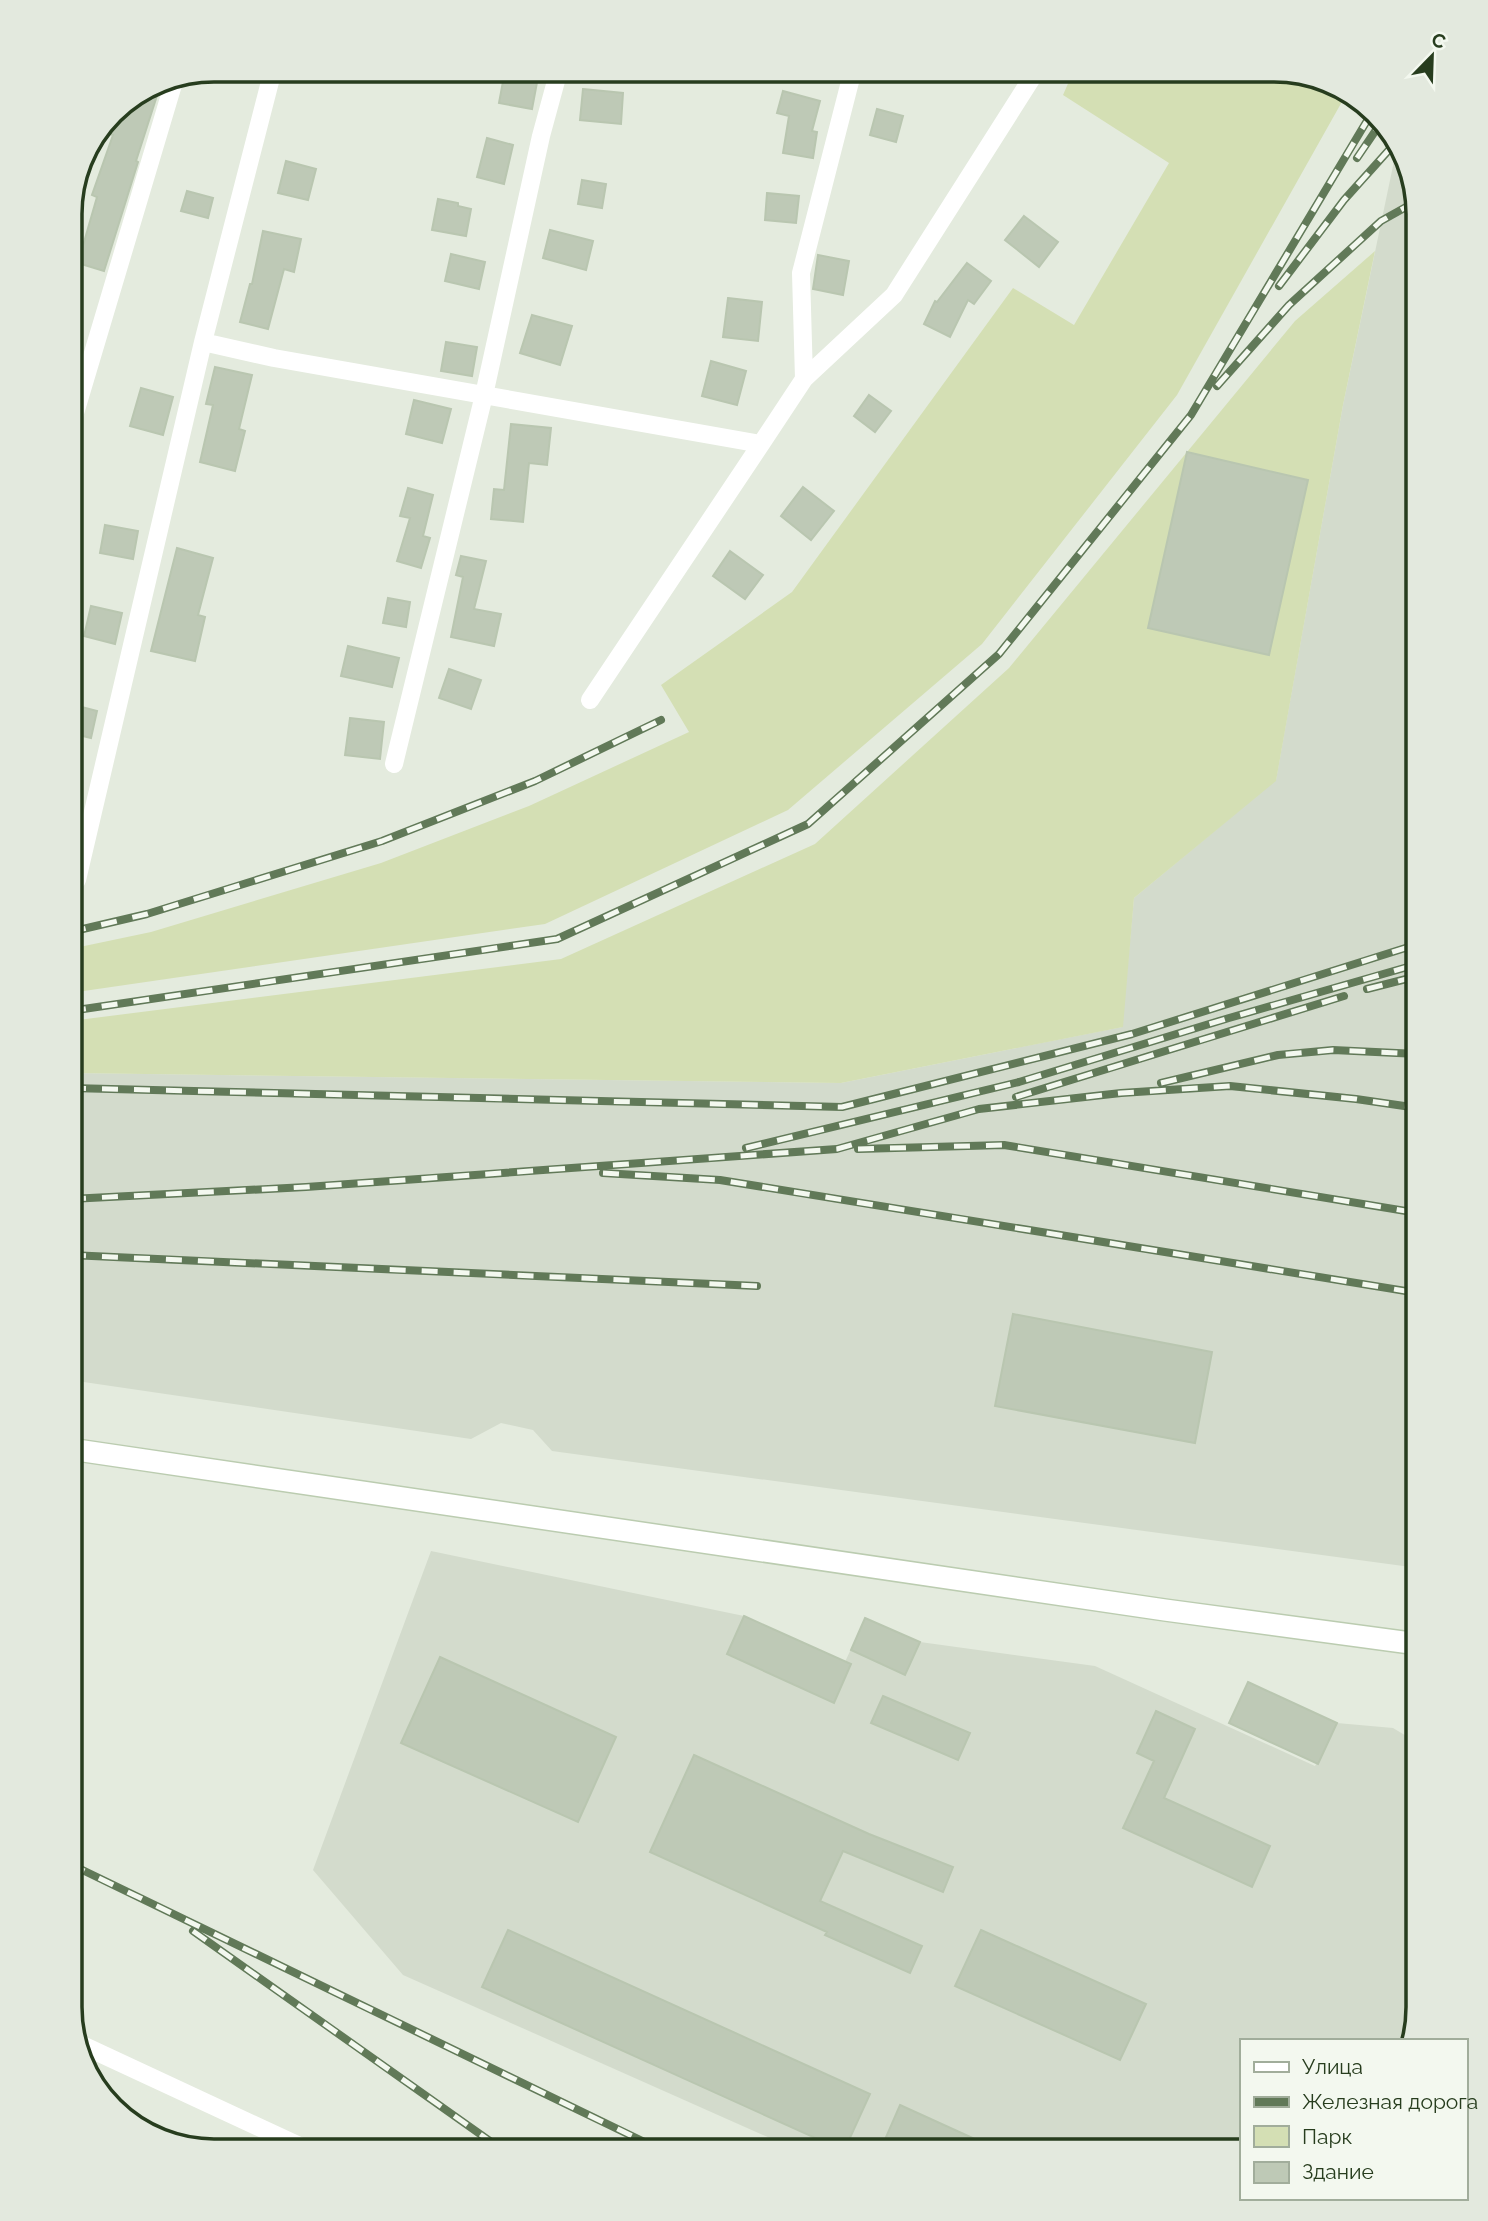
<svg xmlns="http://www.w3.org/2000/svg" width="1488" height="2221" font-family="Raleway,sans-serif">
<rect width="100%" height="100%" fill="#e4ebde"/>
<path fill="#d3dbcc" d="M1398,142L1418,215V1568L552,1451L533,1430L501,1423L471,1439L70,1380V1073L841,1083L1122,1027L1134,898L1276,780L1343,405Z
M431,1551L744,1616L845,1662L865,1618L920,1642L1095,1666L1315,1766L1337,1723L1393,1728L1418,1743V2007L1409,2041H1241V2151H799L403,1975L313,1870Z"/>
<path fill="#d4dfb4" d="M1074,70H1282L1348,91L1177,395L982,644L788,810L545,924L70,993V949L151,932L381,863L529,806L689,732L661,685L792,592L1013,288L1074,325L1169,163L1063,95Z
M1375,251L1343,405L1276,781L1134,898L1123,1027L841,1083L70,1073V1021L561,959L815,844L1009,668L1295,321Z"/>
<path fill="#bec9b6" stroke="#b9c6b0" stroke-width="2" d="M505,71L538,77L532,109L499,103Z
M162,80L136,161L138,162L104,271L78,263L97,197L92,195L113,135L109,134L118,108Z
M583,89L623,93L621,124L580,120Z
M783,91L820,101L812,131L817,132L813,158L783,153L789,116L777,113Z
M877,109L903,116L896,142L870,135Z
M487,138L513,145L504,184L477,177Z
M286,161L316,169L308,200L278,193Z
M582,180L606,184L602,208L578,204Z
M187,191L213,198L208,218L181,211Z
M767,193L799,196L796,223L765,220Z
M438,199L458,203V206L471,209L466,236L432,230Z
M1024,216L1058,242L1039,267L1005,240Z
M550,230L593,241L586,270L543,258Z
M263,231L301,239L294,272L284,269L268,329L240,322L250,284H252Z
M451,254L485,262L479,289L445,281Z
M818,255L849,261L843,295L813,289Z
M967,263L991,281L974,304L968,300L950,337L924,324L935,301L937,302Z
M728,298L762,302L758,341L723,337Z
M532,315L572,326L560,365L520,353Z
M446,342L477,347L472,376L441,371Z
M711,361L746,371L737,405L702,396Z
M215,367L252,375L239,429L245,431L235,471L200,462L213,405L206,404Z
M141,388L173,397L163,435L130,426Z
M869,395L891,411L875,432L854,416Z
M414,400L451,409L442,443L406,434Z
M511,424L551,428L547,465L529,463L523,522L491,519L494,489L504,490Z
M1187,452L1308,480L1269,655L1148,628Z
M803,487L834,511L811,540L781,516Z
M408,488L433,495L423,536L430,538L421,568L397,561L410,518L400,516Z
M105,525L138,531L133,559L100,553Z
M177,548L213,558L198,615L205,617L195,661L151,651Z
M730,551L763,575L745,599L713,576Z
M461,556L486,561L474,609L501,614L494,646L451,637L463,577L456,575Z
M388,598L410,602L406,627L383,623Z
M91,606L122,613L115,644L84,636Z
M348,646L399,658L392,687L341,676Z
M449,669L481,680L471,709L439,698Z
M70,704L97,711L91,738L70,733Z
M350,718L384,722L380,759L345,755Z
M1013,1314L1212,1352L1195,1443L995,1406Z
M744,1616L851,1664L834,1703L727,1654Z
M865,1618L920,1642L905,1675L851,1650Z
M440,1657L616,1737L578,1822L401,1743Z
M1248,1682L1337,1723L1318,1764L1229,1723Z
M883,1696L970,1733L958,1760L871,1723Z
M1156,1711L1195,1729L1164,1798L1270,1846L1252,1887L1123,1828L1154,1761L1137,1753Z
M694,1755L869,1834L953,1867L943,1892L843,1851L820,1901L922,1946L910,1973L825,1935L827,1932L650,1852Z
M508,1930L870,2094L844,2151L482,1987Z
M981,1930L1146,2004L1120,2060L955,1986Z
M900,2105L1001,2151H880Z"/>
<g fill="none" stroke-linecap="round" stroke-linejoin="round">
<defs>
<path id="secondary" d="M70,1449L1165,1610L1418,1644"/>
</defs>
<use href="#secondary" stroke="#bbccb0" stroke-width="24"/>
<path stroke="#fff" stroke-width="18" d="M203,342L274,358L761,444L804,379L894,295L1037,70
M804,379L801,273L853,70
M70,430L175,78
M590,700L761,444
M394,764L484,395L541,136L559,70
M77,880L203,342L273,70
M1417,1985L1418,1982
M80,2044L310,2151"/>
<use href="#secondary" stroke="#fff" stroke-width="21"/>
<defs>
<path id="rail" d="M1357,158L1380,124
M1279,286L1344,200L1397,141
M1217,386L1289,305L1381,221L1415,202
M70,932L147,914L382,841L535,781L661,720
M1367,989L1418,976
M70,1011L557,939L808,824L999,654L1191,415L1371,114
M1161,1083L1278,1055L1333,1050L1418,1054
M70,1088L842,1107L1132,1034L1418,944
M1016,1097L1344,996
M746,1148L1019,1082L1229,1018L1418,964
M858,1149L1004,1145L1418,1213
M603,1173L720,1180L1418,1293
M70,1199L306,1187L837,1149L979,1109L1121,1093L1230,1086L1356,1099L1418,1108
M70,1255L757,1286
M70,1864L663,2151
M193,1931L504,2151"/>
</defs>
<use href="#rail" stroke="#617958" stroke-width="8"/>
<use href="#rail" stroke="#f3f8ef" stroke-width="5" stroke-dasharray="16" stroke-linecap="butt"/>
</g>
<path d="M0 0H1488V2221H0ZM214 82H1274A132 132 0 0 1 1406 214V2007A132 132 0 0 1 1274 2139H214A132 132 0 0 1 82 2007V214A132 132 0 0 1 214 82Z" fill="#e3e9de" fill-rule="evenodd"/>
<path fill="none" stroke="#273d1e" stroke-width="3.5" d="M214 82H1274A132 132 0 0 1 1406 214V2007A132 132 0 0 1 1274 2139H214A132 132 0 0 1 82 2007V214A132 132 0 0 1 214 82Z"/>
<rect x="1240" y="2039" width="228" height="161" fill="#f3f8ef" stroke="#a1ad9b" stroke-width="2"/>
<rect x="1254" y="2062" width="35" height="10" fill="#ffffff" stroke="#a1ad9b" stroke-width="2"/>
<text x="1302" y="2074" font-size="21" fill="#273d1e">Улица</text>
<rect x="1254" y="2097" width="35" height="10" fill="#617958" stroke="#a1ad9b" stroke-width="2"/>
<text x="1302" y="2109" font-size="21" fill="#273d1e">Железная дорога</text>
<rect x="1254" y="2126" width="35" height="21" fill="#d4dfb4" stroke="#a1ad9b" stroke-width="2"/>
<text x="1302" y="2144" font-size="21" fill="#273d1e">Парк</text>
<rect x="1254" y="2162" width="35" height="21" fill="#bec9b6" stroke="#a1ad9b" stroke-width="2"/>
<text x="1302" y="2179" font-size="21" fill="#273d1e">Здание</text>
<g transform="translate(1432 56) rotate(23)" stroke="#f3f8ef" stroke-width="5" paint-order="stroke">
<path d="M0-5L12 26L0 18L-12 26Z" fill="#273d1e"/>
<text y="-10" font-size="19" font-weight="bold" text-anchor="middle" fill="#273d1e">С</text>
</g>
</svg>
